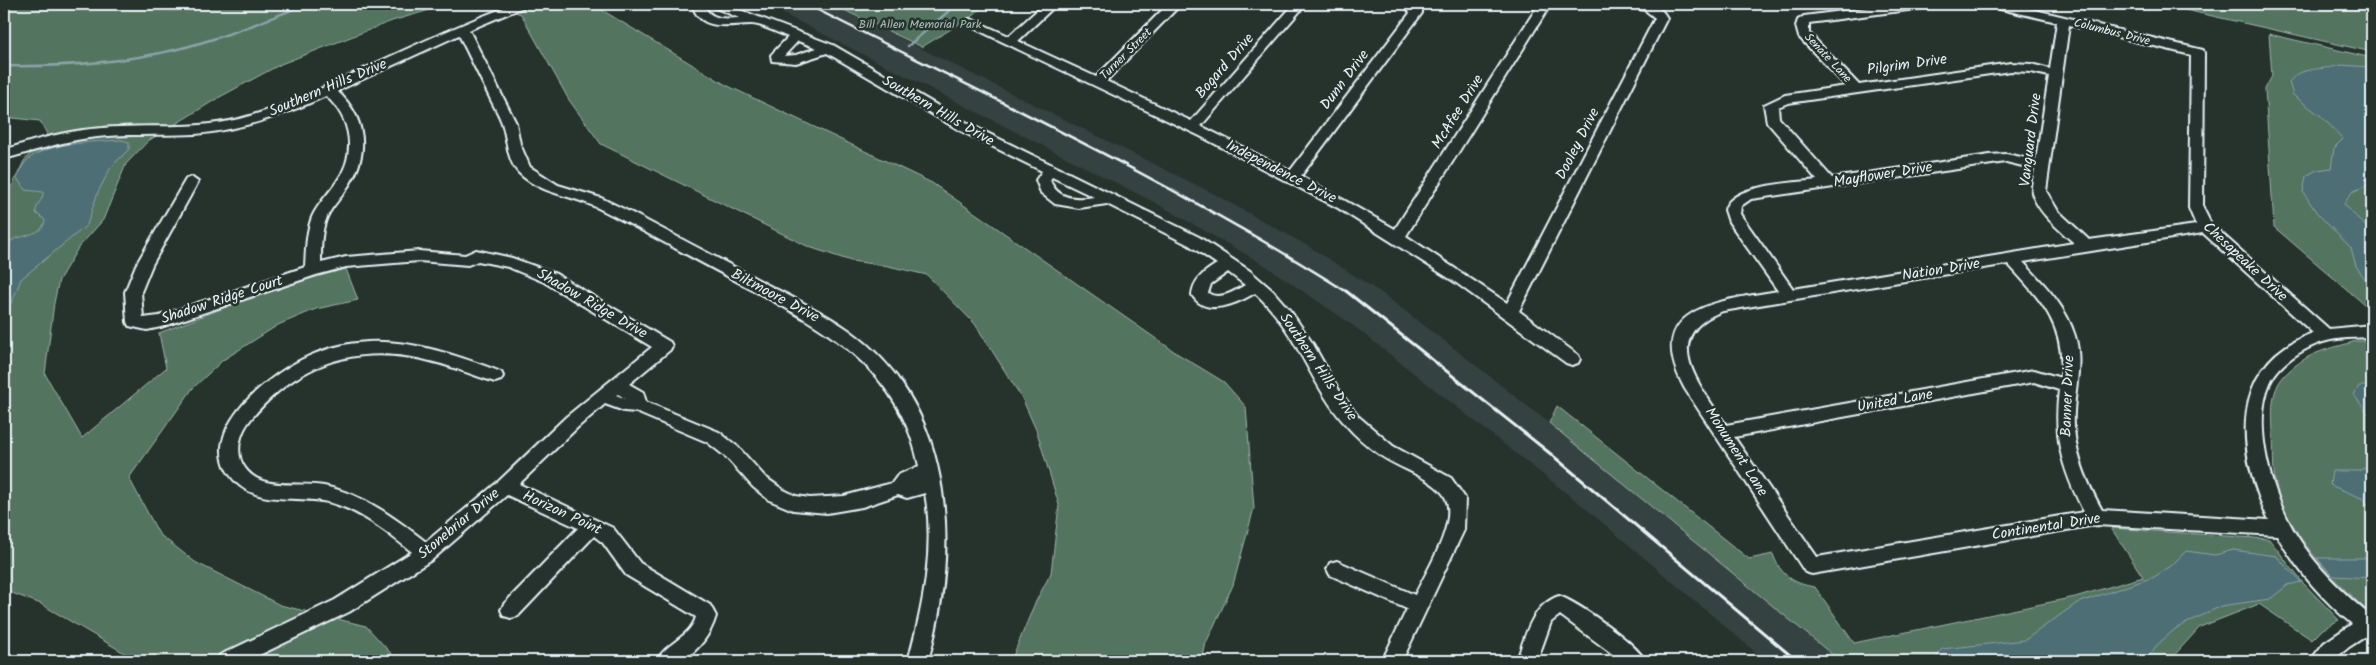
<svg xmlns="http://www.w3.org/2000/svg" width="2376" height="665" font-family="Kalam,sans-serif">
<rect width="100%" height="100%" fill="#26332d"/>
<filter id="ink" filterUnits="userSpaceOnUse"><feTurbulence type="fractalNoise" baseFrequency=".02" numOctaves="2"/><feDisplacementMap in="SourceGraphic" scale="10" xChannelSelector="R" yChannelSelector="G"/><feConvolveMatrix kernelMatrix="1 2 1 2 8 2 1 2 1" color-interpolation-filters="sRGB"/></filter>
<g filter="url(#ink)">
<path fill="#364343" d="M764,4H831L1212,193L1308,246L1380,292L1451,346L1549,423L1840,661H1766L1583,506L1350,323L1263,264L1156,203Z"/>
<path fill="#53745f" stroke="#9eb2ac" d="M4,4H450L392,21L281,64L218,98L148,141L126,164L103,220L78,248L59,280L54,303L45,374L82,438L166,368L159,333L278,287L346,269L358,300L316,309L278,325L223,360L193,388L129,478L159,534L195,562L280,605L366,626L398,661H138L41,604L4,590V191L12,186L24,161L47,134L40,121L4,117Z
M489,4H592L726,85L932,183L1178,354L1224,382L1246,407L1254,508L1233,585L1206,643L1202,661H1011L1035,603L1051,573L1059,505L1037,432L1022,398L975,324L927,275L888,266L851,261L809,247L601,144L569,100L521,14Z
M831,4H987L972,16L922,47Z
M2159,4H2372V52Z
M2269,34L2372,58V66L2370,67L2372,70V311L2274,227L2265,89L2272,76Z
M2356,341H2372V615C2337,584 2286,533 2276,485C2272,468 2274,449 2273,432C2272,410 2270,388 2288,372C2311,350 2328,350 2356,341Z
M1557,406L1749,559L1773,554C1780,575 1794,584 1815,587L1854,643L2075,597L2143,577L2111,528L2269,539L2303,583L2339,620L2323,629L2312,640L2259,604L2200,627L2169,661H1840L1549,423Z"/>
<path fill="#4e6e74" stroke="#8ca2a9" d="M2341,65L2369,67L2372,70V183L2352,192L2344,204L2372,233V289L2356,266L2351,248L2317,213L2303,192L2306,176L2317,170L2331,168L2334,148L2343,139L2321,116L2293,95L2289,82C2302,65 2322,71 2341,65Z
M121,140L129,142V149L111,167L98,192L87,225L21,279L12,302L4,309C4,288 0,257 12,240C23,235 44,235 45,220L36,213C35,204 44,200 43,192L25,190L17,178C20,173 21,168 24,164C39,142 97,142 121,140Z
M2359,386H2372V419L2354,395Z
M2372,465V510L2364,499L2330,485L2332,471H2358Z
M2233,550L2276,556L2301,582L2288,585L2270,599L2221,606L2175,629L2156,646L2146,661H1934L1942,649L2025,640L2077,603L2154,577L2171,566L2186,551L2215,555Z
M2317,558H2372V578L2333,576Z"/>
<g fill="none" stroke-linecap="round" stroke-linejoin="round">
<path stroke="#8ca2a9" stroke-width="2.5" d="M908,46L957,4
M4,66C61,67 118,63 174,50C220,39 264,21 307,4"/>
<defs>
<path id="minor" d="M514,4H531L469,30L516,123L520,144L530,167L558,185L601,198L632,213C677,237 722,260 766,284C797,300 830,315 858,337C956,415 959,550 928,661H908C923,607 935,549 925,493L907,498L898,495L862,507L827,513L793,510L769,500L753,487L726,457L707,442L636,412L624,411L605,404L578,427L519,484L613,528L640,563L710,605L716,616C710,636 699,649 682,661H657C665,643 690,638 696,617L626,575L603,543L594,536L518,616L511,618L504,616L501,610L504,604L578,528L507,495L433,559L349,612L247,661H217L220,655L335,600L412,552C389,534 364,513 335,504C304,493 258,508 234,480C194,435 263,380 299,361C320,350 345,343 368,342C414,340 458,356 501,372L503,376L501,380L495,382C474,376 455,367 434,362C361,342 299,361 251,419C240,432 234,453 245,468C262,492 299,481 324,486C363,494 395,518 426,542L499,481L566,417L652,347L544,282L508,267L478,261L468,265L419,261L346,267L316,275L161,327L147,330L129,326L127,322L125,292L136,265L186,179L191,177L198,182L152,265L141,292L143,318L159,316L305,267C306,250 306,233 312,217C318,204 328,194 336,183C357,154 352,119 326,96C285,115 241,130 195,134C160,136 124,133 89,138C59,142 32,152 4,159V150C36,139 69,130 103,128C148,124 194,130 239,119C285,107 329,85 372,65C419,43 466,22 514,4ZM459,35C469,55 479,76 489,96C493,105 499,114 502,123C507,138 507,161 519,173C540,194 572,195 598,208C641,229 683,253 725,275C811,322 898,359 919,466L898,475L892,483L844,496L810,498L796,496L782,489L765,477L738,447L719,432L646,402L643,392L629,384L670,350L672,346L670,342L556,274L512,258L476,250L465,255L419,251L346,257L321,263C321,247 321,231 327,217C332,206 341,198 347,188C370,155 367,118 337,91ZM618,394L626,399L616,395Z
M692,4H704C709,20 724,19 739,18L707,4H724L833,45L971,125L1199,237L1250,271L1273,291L1292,313L1313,344L1340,392L1358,416L1393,446L1451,478L1465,498L1464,530L1402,661H1382L1407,609L1330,575L1327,569L1330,563L1337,561L1415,595C1426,572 1457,524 1446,499C1438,479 1397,468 1380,455C1369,447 1355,436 1346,425C1310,385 1297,330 1255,293C1238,303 1206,318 1192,295C1193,280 1205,271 1217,264L1189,245L1107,204L1079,208L1055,204L1041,193L1036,180L1042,171L961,131L827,53L796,63L772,61L771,55L788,37C777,33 762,24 751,24C729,24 700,33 692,4ZM798,41L817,48L796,55L784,56ZM1052,177L1094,197C1075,200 1057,199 1050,180ZM1228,272L1245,285C1235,291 1219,301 1208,293L1211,284Z
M1044,4H1057L1018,41L1096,77L1168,4H1181L1106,81L1191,121L1294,4H1306L1201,126L1290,171L1410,13L1404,4H1417L1422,9V13L1301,176L1395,229L1539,4H1551L1406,236L1507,303L1655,18L1645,10L1629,7L1627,4C1643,3 1659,2 1667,18L1519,311L1578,355L1580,359L1578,363L1572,365L1566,363L1455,282L1338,208L1200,136L963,23L969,19L973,20L1009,36Z
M1897,4H1929L1923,8L1809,23V33L1859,85L2011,63L2031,64L2050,69L2057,22L1992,7L1990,4H2010L2203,50L2204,53L2203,208L2211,224L2329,329L2372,325V337C2356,338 2338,337 2323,342C2303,348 2278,364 2270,383C2251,427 2273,498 2297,536C2317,568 2344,594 2372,617V638L2366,636L2349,647L2332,661H2310L2324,643L2352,624C2322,599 2296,569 2277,535L2096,525L1812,574L1805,572L1685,389C1640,307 1719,301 1778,291L1729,222L1725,210C1730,184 1795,183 1817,180L1767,122L1764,105L1785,95L1846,86L1799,37L1796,26L1798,20L1804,16ZM2069,25L2191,55L2189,208L2196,225L2089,240L2058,211L2046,191ZM2011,71L2031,72L2049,76L2036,160L2006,154L1990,155L1832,178L1779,118L1778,107L1788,103ZM2006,162L2035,169C2034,176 2031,186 2032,193C2038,213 2059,229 2074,243L1793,289L1740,214L1741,206L1751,199ZM2203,233L2313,333C2228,364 2236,451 2269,520L2102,510C2085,479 2072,448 2074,412C2075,387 2083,361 2075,336C2066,306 2044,284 2023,262ZM2008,264C2041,300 2066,325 2061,378L2034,370L1726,425C1701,387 1656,336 1723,311ZM2034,382L2059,390C2053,438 2062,469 2084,512L1817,557L1734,437Z
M1559,596C1577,602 1638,644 1645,661H1622L1560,615L1551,622L1537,661H1517C1525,636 1532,605 1559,596Z"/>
</defs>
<use href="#minor" stroke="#e8f1f8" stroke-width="4"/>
<use href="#minor" fill="#26332d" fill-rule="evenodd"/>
<path stroke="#e8f1f8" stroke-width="2.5" d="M806,4C988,96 1175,183 1347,292"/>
<path stroke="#e8f1f8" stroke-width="3" d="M1346,291L1552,455L1797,661"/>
</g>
</g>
<g text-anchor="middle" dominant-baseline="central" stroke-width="5" stroke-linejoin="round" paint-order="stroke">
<g font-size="12" fill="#acbfbb" stroke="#26332d">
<text x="920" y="24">Bill Allen Memorial Park</text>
</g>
<g font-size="12" fill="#e8f1f8" stroke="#26332d">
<text transform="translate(2112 32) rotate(14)">Columbus Drive</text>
<text transform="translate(1126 54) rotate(-45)">Turner Street</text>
<text transform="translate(1828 58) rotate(47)">Senate Lane</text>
</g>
<g font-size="15" fill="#e8f1f8" stroke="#26332d">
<text transform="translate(1907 65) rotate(-8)">Pilgrim Drive</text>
<text transform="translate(1225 66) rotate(-49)">Bogard Drive</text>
<text transform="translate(1345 80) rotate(-53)">Dunn Drive</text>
<text transform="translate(328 88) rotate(-23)">Southern Hills Drive</text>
<text transform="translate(938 111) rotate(30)">Southern Hills Drive</text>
<text transform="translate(1458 112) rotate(-58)">McAfee Drive</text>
<text transform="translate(2031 140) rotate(-83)">Vanguard Drive</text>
<text transform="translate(1578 144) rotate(-63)">Dooley Drive</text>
<text transform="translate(1281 172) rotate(27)">Independence Drive</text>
<text transform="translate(1883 175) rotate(-9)">Mayflower Drive</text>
<text transform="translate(2245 262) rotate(43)">Chesapeake Drive</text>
<text transform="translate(1941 270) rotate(-9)">Nation Drive</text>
<text transform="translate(775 296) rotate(28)">Biltmoore Drive</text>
<text transform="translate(222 300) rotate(-18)">Shadow Ridge Court</text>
<text transform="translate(592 304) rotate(30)">Shadow Ridge Drive</text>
<text transform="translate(1318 367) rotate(56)">Southern Hills Drive</text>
<text transform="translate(2068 396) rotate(-88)">Banner Drive</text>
<text transform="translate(1895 401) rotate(-10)">United Lane</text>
<text transform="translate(1736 452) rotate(57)">Monument Lane</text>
<text transform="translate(562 513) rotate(25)">Horizon Point</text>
<text transform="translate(459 524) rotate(-40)">Stonebriar Drive</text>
<text transform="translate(2046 527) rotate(-9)">Continental Drive</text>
</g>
</g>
<rect width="2376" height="665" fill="none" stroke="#26332d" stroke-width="20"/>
<rect x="10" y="10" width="2356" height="645" fill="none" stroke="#e8f1f8" stroke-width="2" filter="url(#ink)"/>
</svg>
